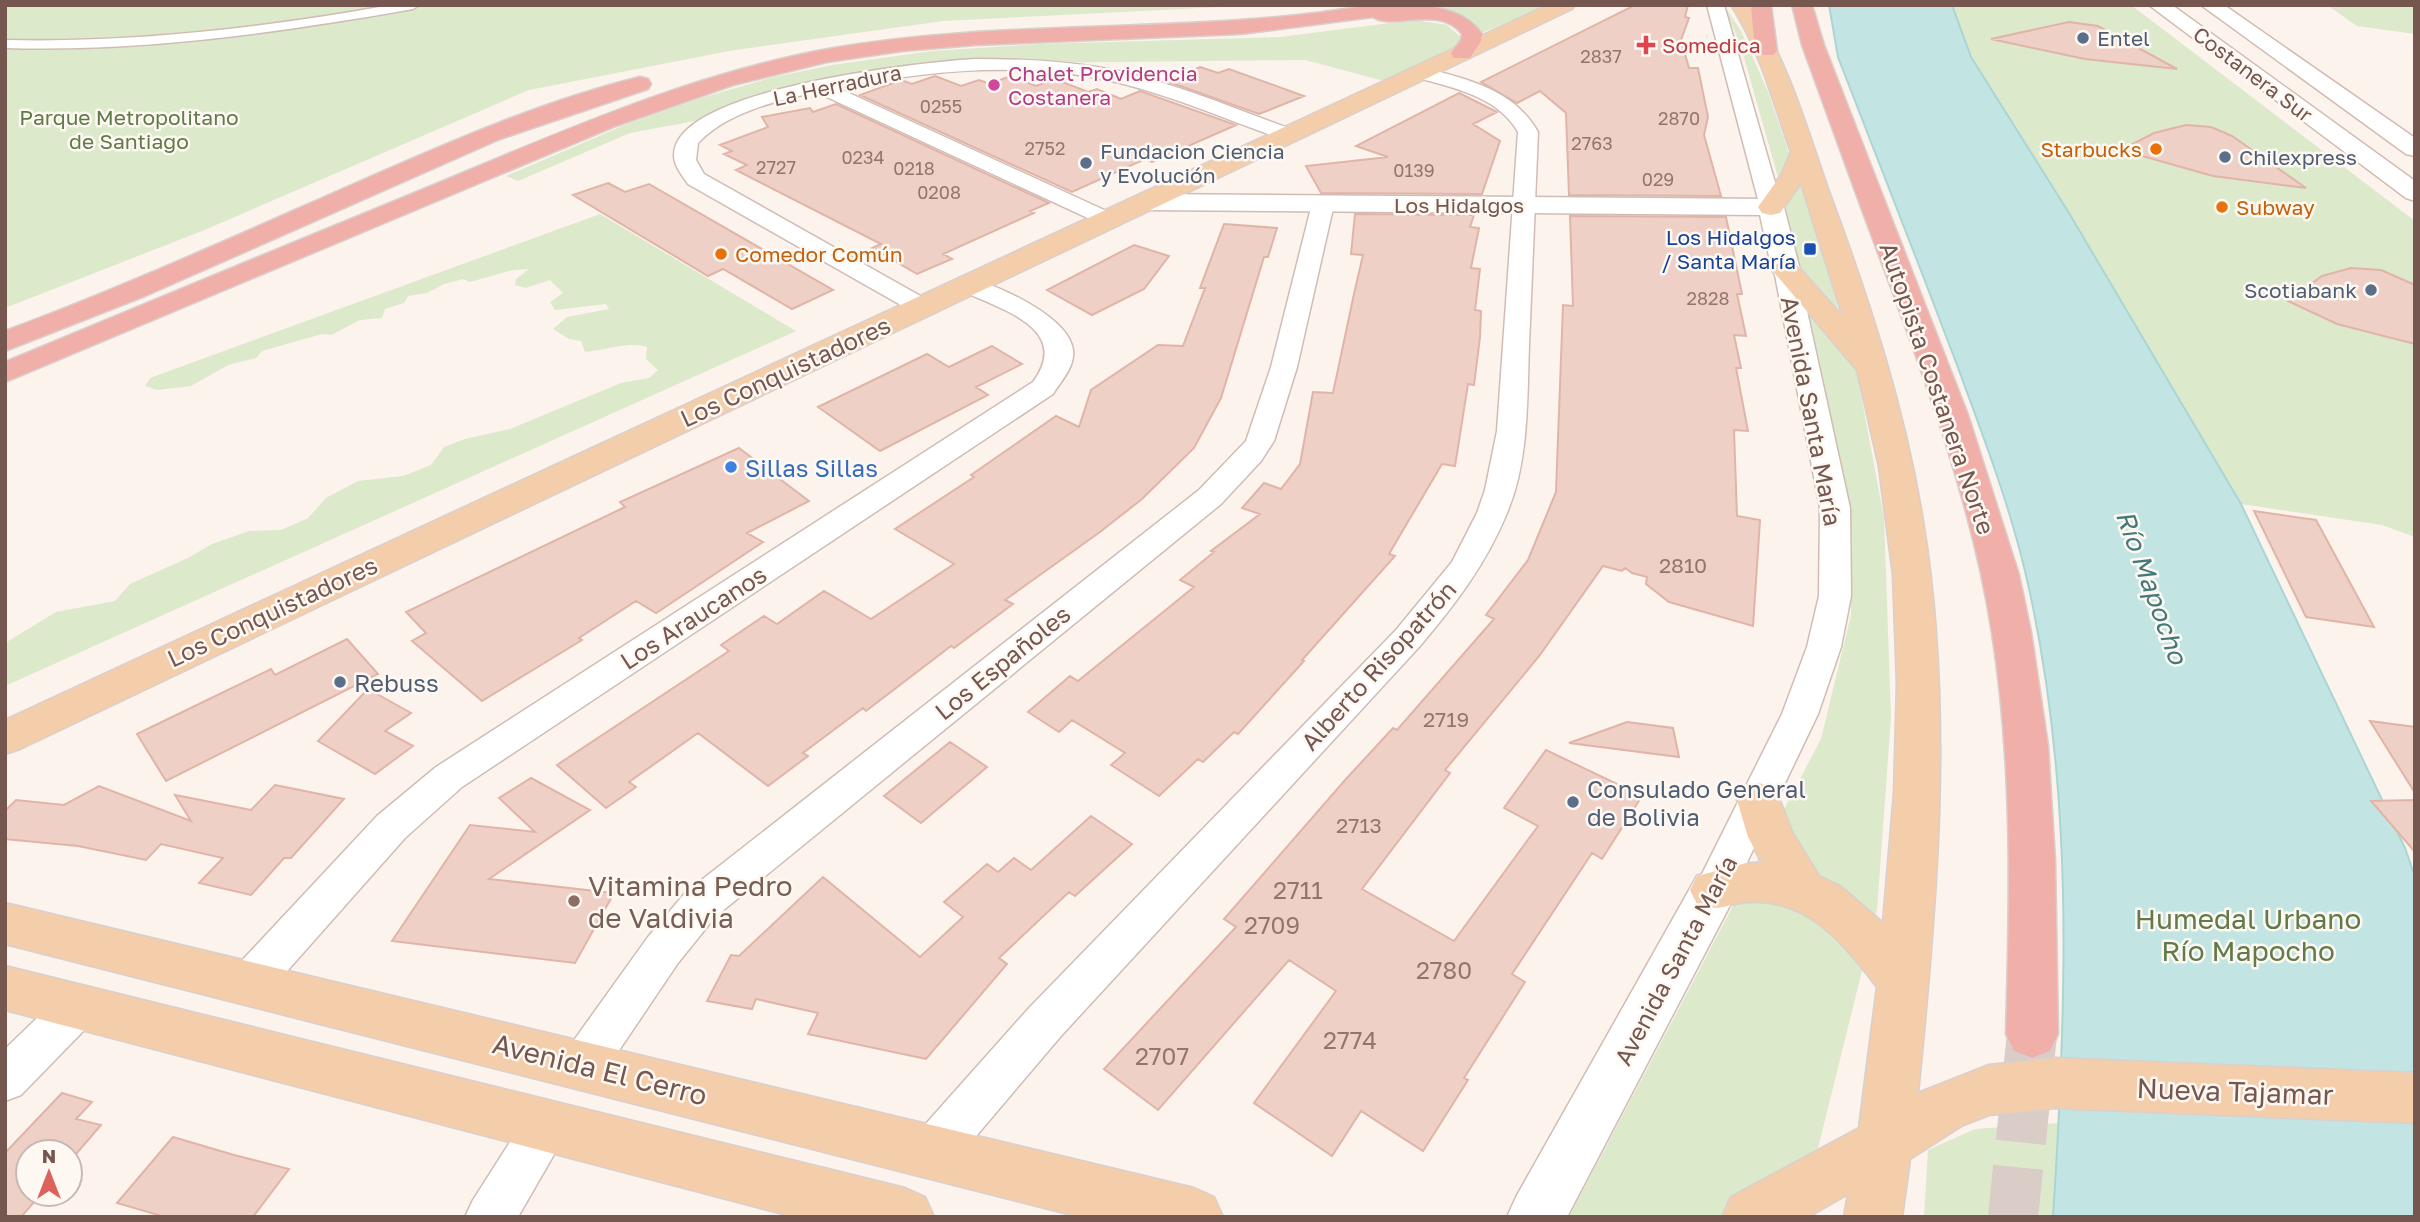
<svg xmlns="http://www.w3.org/2000/svg" width="2420" height="1222" font-family="'Golos Text',sans-serif">
<rect width="100%" height="100%" fill="#fcf3ed"/>
<path fill="#dce9cb" d="M5,5H1262L943,21L729,51L529,90L202,231L5,308Z
M1449,5H1548L1479,34L1475,23L1429,10Z
M1724,5L1741,31L1769,94L1822,250L1858,379L1884,518L1891,717L1877,910L1801,1217H1569L1821,739L1851,615L1850,532L1785,202L1741,47Z
M1828,5H2131L2415,221V537L2382,525L2241,504L2069,213L1986,81L2415,1217L2057,706L2019,520L1857,91Z
M2327,5H2415V34L2357,26Z
M1414,20L1447,25L1462,38L1453,48L1384,81L1305,60L921,64L815,81L705,119L630,133L518,181L506,176L627,124L698,99L770,78L832,65L932,51L1040,44L1280,37Z
M600,214L796,331L5,686V643L56,612L115,601L130,584L188,558L212,544L249,531L281,530L308,518L326,498L358,481L403,476L431,465L444,447L465,439L510,429L621,383L649,378L658,370L646,359L647,347C629,341 605,350 585,352L581,341L569,339L553,329L567,317L609,309L606,304L555,310L550,302L563,293L550,280L526,288L515,285L516,279L529,269L513,270L470,282L463,279L444,284L427,293L408,296L404,303L385,309L382,318L360,320L331,335L322,334L262,351L256,358L228,365L191,386L157,390L145,386L150,378Z
M2059,1123L2053,1217H1924L1928,1150L1975,1129Z"/>
<path fill="#c2e5e4" stroke="#a9d6d5" stroke-width="2" d="M1829,5H1952L1971,57L2069,213L2241,504L2405,848L2415,877V1217H2053C2067,1002 2075,782 2025,571C2008,500 1982,433 1957,365C1918,262 1878,159 1838,57Z"/>
<path fill="#efd0c6" stroke="#e1b4a8" stroke-width="2" d="M1635,5H1688L1685,17L1689,18L1681,40L1689,68H1698L1708,117L1704,135L1721,196L1569,195L1566,113L1540,91L1517,103L1481,82Z
M2069,22L2098,26L2177,69L2085,59L1991,39Z
M1200,67L1218,73L1229,69L1304,96L1259,114L1166,81Z
M935,76L961,86L979,80L990,84L1010,76L1036,86L1055,79L1088,92L1097,89L1121,99L1140,91L1236,125L1152,162L1145,159L1072,192L860,95L901,80L912,84Z
M1459,93L1497,112L1473,124L1500,141L1482,194L1321,193L1306,166L1388,157L1356,146Z
M836,104L1049,203L1030,211L1034,213L943,254L952,259L917,274L872,248L881,244L736,170L747,165L724,154L732,151L720,145L768,127L762,117L810,108L813,112Z
M2186,125L2211,127L2232,136L2306,188L2213,176L2121,150L2154,133Z
M608,183L625,192L649,184L833,290L792,309L723,269L708,276L573,195Z
M1355,214L1474,215L1470,227L1479,228L1471,268L1480,269L1475,310L1481,311L1480,337L1474,385L1468,384L1455,466L1442,464L1389,554L1395,556L1302,660L1304,661L1238,734L1234,732L1203,762L1198,759L1159,796L1111,765L1125,753L1072,720L1059,732L1028,712L1070,676L1078,681L1194,587L1180,580L1214,552L1211,551L1260,514L1242,508L1264,483L1281,489L1300,464L1313,392L1333,393L1354,294L1363,255L1351,254Z
M1570,216L1726,217L1742,294H1737L1746,336L1734,335L1741,368H1736L1748,431L1734,430L1737,516L1760,520L1753,626L1669,602L1646,584L1647,577L1632,573L1625,568L1622,571L1603,566L1540,655L1445,770L1450,773L1362,889L1454,941L1538,826L1504,808L1546,750L1642,796L1602,859L1592,853L1512,974L1525,982L1464,1078L1468,1080L1423,1151L1361,1111L1332,1156L1254,1103L1336,991L1289,960L1158,1110L1104,1069L1236,927L1224,919L1346,779L1393,728L1397,730L1494,619L1486,615L1528,560L1556,492L1563,305L1573,306Z
M1224,224L1277,228L1268,257H1264L1221,398L1194,448L1142,499L1100,532L1005,600L1013,604L954,648L951,646L866,711L863,708L803,753L808,756L768,786L698,733L629,782L636,787L606,808L557,765L729,651L721,645L764,616L777,624L824,591L871,619L954,564L895,529L974,477L971,475L1056,416L1079,427L1091,390L1158,345L1183,346L1205,288H1200Z
M1134,245L1169,256L1144,289L1092,315L1047,290Z
M2351,268L2381,270L2415,285V344L2337,324L2288,301L2322,276Z
M992,346L1022,364L976,387L988,395L880,451L818,407L927,354L949,367Z
M739,448L809,501L747,533L763,542L656,613L636,601L579,638L582,640L482,701L412,641L426,633L406,612L625,507L620,502Z
M2254,511L2316,520L2374,627L2306,617Z
M347,639L378,674L166,781L137,734L271,669L275,675Z
M368,689L411,713L385,731L413,746L375,774L318,741Z
M2370,721L2415,727V793Z
M1627,722L1673,728L1679,757L1569,743Z
M950,742L987,767L921,823L884,796Z
M531,778L590,810L489,879L614,893L575,963L392,941L470,825L535,832L499,798Z
M275,785L344,799L291,858H284L251,895L199,883L223,858L161,844L146,860L78,846L5,839V811L16,800L64,805L99,786L191,821L175,795L251,810Z
M2415,800V852L2371,801Z
M1091,816L1132,844L1075,896L1069,892L999,958L1007,964L926,1059L808,1034L818,1013L756,999L752,1009L707,1001L731,955L739,956L823,877L920,957L963,917L944,902L987,864L998,872L1014,858L1031,870Z
M62,1093L92,1102L76,1119L101,1125L70,1161V1152H28V1194H41L21,1217H5V1153Z
M173,1137L234,1155L289,1169L253,1217H165L117,1203Z"/>
<g fill="none" stroke-linecap="round" stroke-linejoin="round">
<path stroke="#daccc6" stroke-width="50" stroke-dasharray="50 25" stroke-linecap="butt" d="M2013,1217L2032,1034"/>
<defs>
<path id="pedestrian" d="M391,5H419L413,9C277,33 143,52 5,48V40C135,43 263,28 391,5Z"/>
<path id="minor" d="M1707,5H1724L1782,207L1779,212H1763L1760,207Z
M975,59C1023,59 1071,61 1119,71C1180,85 1238,110 1296,131L1299,135L1296,139H1282C1228,120 1175,97 1120,83C1027,60 930,70 838,88L1115,215L1118,220L1115,225L1107,227L816,92C776,101 727,112 698,143L696,160L704,174L931,302L935,307L931,312L922,315L913,312L688,184C682,175 674,166 674,155C674,88 925,62 975,59Z
M1421,67C1466,79 1514,89 1538,132C1535,203 1532,274 1529,345C1527,400 1529,461 1507,513C1486,564 1455,605 1420,646L1061,1036L949,1168L932,1175L915,1168L908,1152L915,1136L1029,1008L1396,630L1452,562L1477,513L1485,490L1497,431L1518,132C1498,96 1451,87 1414,77L1412,73L1414,69Z
M1323,197L1331,199L1334,204L1297,367L1274,441L1261,461L1221,504L715,917L678,963L599,1080L583,1086L567,1080L560,1065L567,1050L648,937L685,893L1199,490L1246,441L1271,367L1312,204L1315,199Z
M1786,263L1795,265L1798,270L1850,508L1851,596L1841,647L1818,714L1728,902L1714,907L1700,902L1694,890L1782,714L1807,647L1819,596L1820,508L1774,270L1777,265Z
M969,278C998,285 1069,317 1073,350C1075,367 1061,381 1053,394L462,787L405,838L265,996L250,1001L235,996L228,982L235,968L377,816L436,767L1033,382C1073,328 1000,309 960,290L957,285L960,280Z
M79,986L94,992L101,1006L94,1020L21,1095L5,1101V1049L64,992Z
M548,1102L565,1109L571,1125L518,1217H465L473,1200L531,1109Z"/>
<path id="tertiary" d="M1148,194L1771,199L1780,201L1784,207L1800,270L1796,276L1786,278L1776,276L1772,270L1760,215L1148,210L1139,207L1135,202L1139,197Z
M1714,870L1731,876L1738,890L1567,1217H1507L1516,1197L1697,876Z"/>
<path id="secondary" d="M2149,5H2172L2415,181V201L2406,198Z
M2201,5H2224L2415,138V156L2406,154Z"/>
<path id="primary" d="M1548,5H1575L1572,9L20,749L5,754V720Z
M1731,5H1751C1789,62 1808,133 1831,197C1870,302 1905,410 1923,521C1954,709 1937,905 1918,1093L1989,1065L2055,1058L2415,1073V1123L2055,1108L1989,1115L1963,1125L1910,1159L1902,1217H1844L1848,1194L1808,1217H1722L1731,1197L1859,1128L1877,987C1843,943 1809,899 1749,902C1726,903 1723,913 1697,904L1690,890L1697,876L1746,863H1762L1748,837L1737,800L1743,788L1759,783L1775,788L1792,832L1819,876L1840,886L1883,923L1894,793L1897,684L1893,575L1879,467L1857,370L1772,270L1776,264L1786,262L1796,264L1843,317L1801,183L1780,213L1771,215L1762,213L1758,207L1781,175L1791,152C1773,102 1760,50 1731,5Z
M5,903L1194,1188L1214,1197L1223,1217H1080L5,944Z
M5,966L905,1188L925,1197L934,1217H795L5,1010Z"/>
<path id="motorway" d="M1370,5C1407,5 1459,0 1482,34L1481,41L1470,58H1454L1451,53L1461,40L1462,34C1439,4 1393,31 1373,17L1240,34L975,45L902,51L827,62L733,85L613,127L5,382V362C149,302 292,243 436,184C563,131 691,74 828,49C1007,17 1191,36 1370,5Z
M1751,5H1771L1777,51L1773,55H1759L1755,51Z
M1792,5H1812L1824,45L1968,415L2019,575L2031,632L2048,746L2055,861L2058,1034L2050,1051L2032,1058L2014,1051L2006,1034C2010,900 2013,766 1992,633C1973,509 1929,390 1886,274C1857,198 1830,121 1802,45Z
M640,77L648,79L651,84L648,89L500,139L145,296L5,351V331C118,289 227,240 338,191C436,148 535,103 640,77Z"/>
</defs>
<use href="#pedestrian" stroke="#d0bcb5" stroke-width="3"/>
<use href="#minor" stroke="#d0bcb5" stroke-width="3"/>
<use href="#tertiary" stroke="#d0bcb5" stroke-width="3"/>
<use href="#secondary" stroke="#d3bbb2" stroke-width="3"/>
<use href="#primary" stroke="#d9d0ce" stroke-width="3"/>
<use href="#motorway" stroke="#d9d0ce" stroke-width="3"/>
<use href="#pedestrian" fill="#fff" fill-rule="evenodd"/>
<use href="#minor" fill="#fff" fill-rule="evenodd"/>
<use href="#tertiary" fill="#fff" fill-rule="evenodd"/>
<use href="#secondary" fill="#fff" fill-rule="evenodd"/>
<use href="#primary" fill="#f4cdab" fill-rule="evenodd"/>
<use href="#motorway" fill="#f0afa9" fill-rule="evenodd"/>
</g>
<g fill="#5c6f8a" stroke="#fef8f3" stroke-width="2.5">
<circle cx="2083" cy="38" r="7"/>
<circle cx="2225" cy="157" r="7"/>
<circle cx="1086" cy="163" r="7"/>
<circle cx="2371" cy="290" r="7"/>
<circle cx="340" cy="682" r="7"/>
<circle cx="1573" cy="802" r="7"/>
</g>
<path fill="#e0444e" stroke="#fef8f3" stroke-width="2.5" d="M1642.5 34.5h7v7h7v7h-7v7h-7v-7h-7v-7h7z"/>
<circle fill="#d1479c" stroke="#fef8f3" stroke-width="2.5" cx="994" cy="85" r="7"/>
<g fill="#e8710a" stroke="#fef8f3" stroke-width="2.5">
<circle cx="2156" cy="149" r="7"/>
<circle cx="2222" cy="207" r="7"/>
<circle cx="721" cy="254" r="7"/>
</g>
<rect fill="#1a4fb4" stroke="#fef8f3" stroke-width="2.5" x="1803" y="242" width="14" height="14" rx="3.5"/>
<circle fill="#3f7fe0" stroke="#fef8f3" stroke-width="2.5" cx="731" cy="467" r="7"/>
<circle fill="#8d6e63" stroke="#fef8f3" stroke-width="2.5" cx="574" cy="901" r="7"/>
<g text-anchor="middle" dominant-baseline="central" stroke-width="5" stroke-linejoin="round" paint-order="stroke">
<g font-size="18" fill="#94756e">
<text x="1601" y="56">2837</text>
<text x="941" y="106">0255</text>
<text x="1679" y="118">2870</text>
<text x="1592" y="143">2763</text>
<text x="1045" y="148">2752</text>
<text x="863" y="157">0234</text>
<text x="776" y="167">2727</text>
<text x="914" y="168">0218</text>
<text x="1414" y="170">0139</text>
<text x="1658" y="179">029</text>
<text x="939" y="192">0208</text>
<text x="1708" y="298">2828</text>
</g>
<g font-size="21" fill="#4e5e75" stroke="#fef8f3" text-anchor="start">
<text x="2097" y="38">Entel</text>
<text x="1100" y="151">Fundacion Ciencia<tspan x="1100" dy="24">y Evolución</tspan></text>
<text x="2239" y="157">Chilexpress</text>
<text x="2357" y="290" text-anchor="end">Scotiabank</text>
</g>
<g font-size="21" fill="#be3a42" stroke="#fef8f3" text-anchor="start">
<text x="1662" y="45">Somedica</text>
</g>
<g font-size="21" fill="#b23c85" stroke="#fef8f3" text-anchor="start">
<text x="1008" y="73">Chalet Providencia<tspan x="1008" dy="24">Costanera</tspan></text>
</g>
<g font-size="21" fill="#765750" stroke="#fef8f3">
<text transform="translate(2253 74) rotate(37)">Costanera Sur</text>
<text transform="translate(837 85) rotate(-12)">La Herradura</text>
<text x="1459" y="205">Los Hidalgos</text>
</g>
<g font-size="21" fill="#607a49" stroke="#fef8f3">
<text x="129" y="117">Parque Metropolitano<tspan x="129" dy="24">de Santiago</tspan></text>
</g>
<g font-size="21" fill="#c56008" stroke="#fef8f3" text-anchor="start">
<text x="2142" y="149" text-anchor="end">Starbucks</text>
<text x="2236" y="207">Subway</text>
<text x="735" y="254">Comedor Común</text>
</g>
<g font-size="21" fill="#164399" stroke="#fef8f3" text-anchor="end">
<text x="1796" y="237">Los Hidalgos<tspan x="1796" dy="24">/ Santa María</tspan></text>
</g>
<g font-size="21" fill="#94756e">
<text x="1683" y="565">2810</text>
<text x="1446" y="719">2719</text>
<text x="1359" y="825">2713</text>
</g>
<g font-size="24" fill="#765750" stroke="#fef8f3">
<text transform="translate(785 371) rotate(-25)">Los Conquistadores</text>
<text transform="translate(1938 388) rotate(71)">Autopista Costanera Norte</text>
<text transform="translate(1812 411) rotate(79)">Avenida Santa María</text>
<text transform="translate(272 611) rotate(-25)">Los Conquistadores</text>
<text transform="translate(693 617) rotate(-33)">Los Araucanos</text>
<text transform="translate(1002 662) rotate(-39)">Los Españoles</text>
<text transform="translate(1378 665) rotate(-48)">Alberto Risopatrón</text>
<text transform="translate(1675 960) rotate(-62)">Avenida Santa María</text>
</g>
<g font-size="24" fill="#366cbe" stroke="#fef8f3" text-anchor="start">
<text x="745" y="467">Sillas Sillas</text>
</g>
<g font-size="24" fill="#4e5e75" stroke="#fef8f3" text-anchor="start">
<text x="354" y="682">Rebuss</text>
<text x="1587" y="788">Consulado General<tspan x="1587" dy="28">de Bolivia</tspan></text>
</g>
<g font-size="24" fill="#94756e">
<text x="1298" y="889">2711</text>
<text x="1272" y="924">2709</text>
<text x="1444" y="969">2780</text>
<text x="1350" y="1039">2774</text>
<text x="1162" y="1055">2707</text>
</g>
<g font-size="26" font-style="italic" fill="#447979" stroke="#fef8f3">
<text transform="translate(2152 587) rotate(70)">Río Mapocho</text>
</g>
<g font-size="28" fill="#785e54" stroke="#fef8f3" text-anchor="start">
<text x="588" y="885">Vitamina Pedro<tspan x="588" dy="32">de Valdivia</tspan></text>
</g>
<g font-size="28" fill="#607a49" stroke="#fef8f3">
<text x="2248" y="918">Humedal Urbano<tspan x="2248" dy="32">Río Mapocho</tspan></text>
</g>
<g font-size="28" fill="#765750" stroke="#fef8f3">
<text transform="translate(600 1069) rotate(14)">Avenida El Cerro</text>
<text transform="translate(2235 1091) rotate(2)">Nueva Tajamar</text>
</g>
</g>
<rect width="2420" height="1222" fill="none" stroke="#765750" stroke-width="14"/>
<g transform="translate(49 1173)"><circle r="33" fill="#fef8f3" stroke="#c8b8b2" stroke-width="2"/>
<path d="M0-5L12 26L0 18L-12 26Z" fill="#db635c"/>
<text y="-10" font-size="19" font-weight="bold" text-anchor="middle" fill="#765750">N</text>
</g>
</svg>
